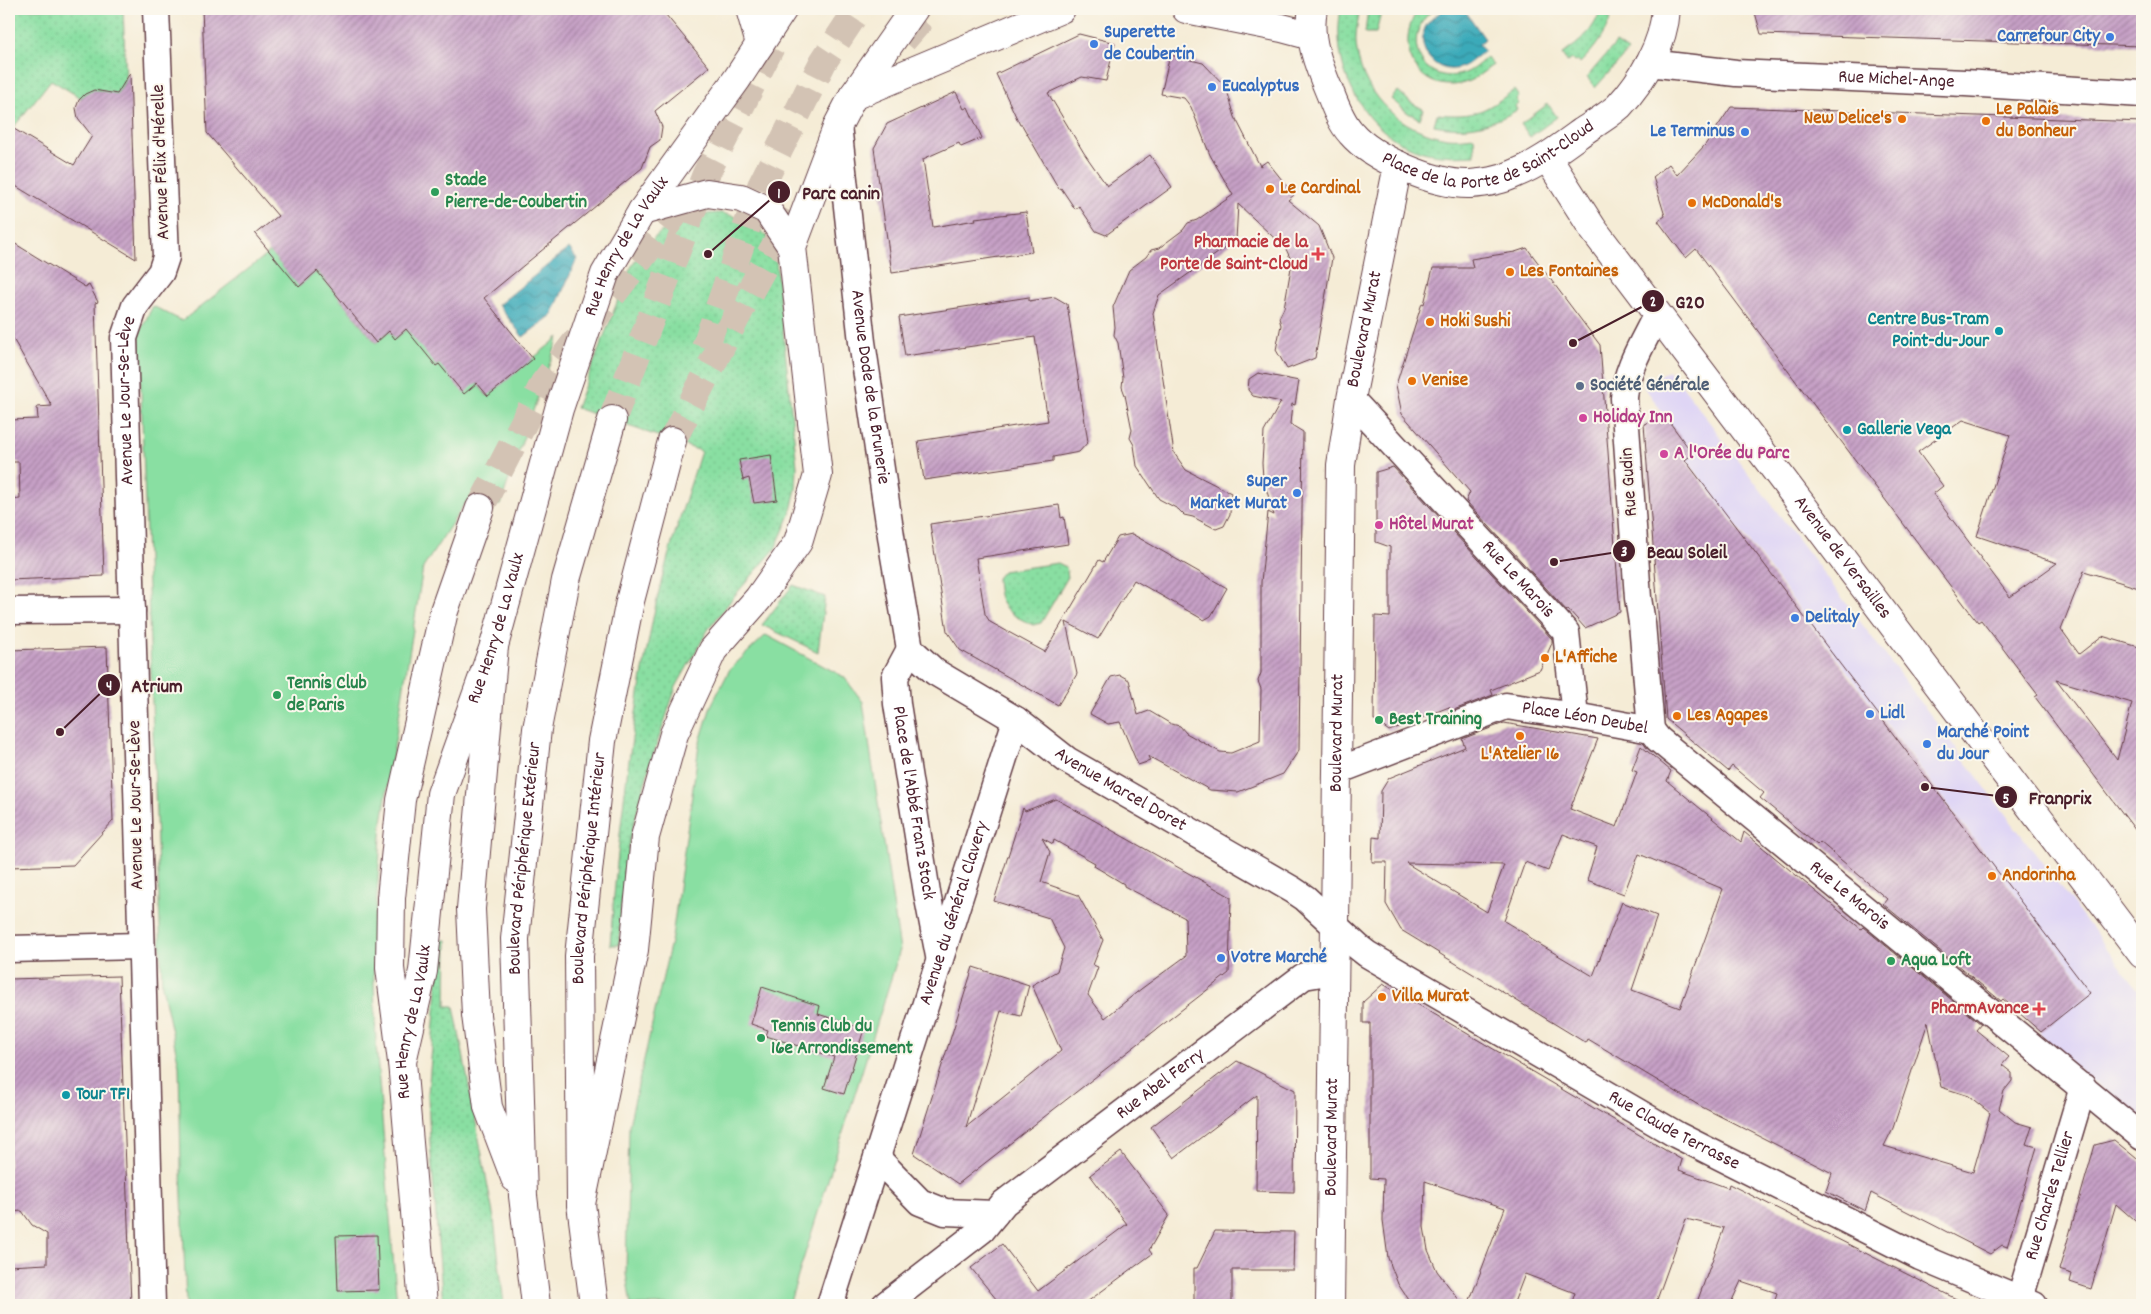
<svg xmlns="http://www.w3.org/2000/svg" width="2151" height="1314" font-family="Dekko,sans-serif">
<defs>
<pattern id="green-dots" width="8" height="8" patternUnits="userSpaceOnUse" patternTransform="scale(1.25)"><rect width="8" height="8" fill="#89dfa2"/><path d="M2 2h.1M6 6h.1" fill="none" stroke="#78bf8c" stroke-width="1.8" stroke-linecap="round"/></pattern>
<pattern id="water-waves" width="16" height="10" patternUnits="userSpaceOnUse" patternTransform="scale(1.25)"><rect width="16" height="10" fill="#3baab9"/><path d="M0 5q4-4 8 0t8 0" fill="none" stroke="#348a97"/></pattern>
<pattern id="building-hatch" width="6" height="6" patternUnits="userSpaceOnUse" patternTransform="scale(1.25)"><rect width="6" height="6" fill="#c6a0c6"/><path d="M-1 1l2-2M0 6l6-6M5 7l2-2" fill="none" stroke="#a382a1"/></pattern>
</defs>
<rect width="100%" height="100%" fill="#fbf7ec"/>
<filter id="ink" filterUnits="userSpaceOnUse"><feTurbulence type="fractalNoise" baseFrequency=".02" numOctaves="2"/><feDisplacementMap in="SourceGraphic" scale="10" xChannelSelector="R" yChannelSelector="G"/><feConvolveMatrix kernelMatrix="1 2 1 2 8 2 1 2 1" color-interpolation-filters="sRGB"/></filter>
<filter id="wash" filterUnits="userSpaceOnUse"><feTurbulence type="fractalNoise" baseFrequency=".0096" numOctaves="4" result="noise"/><feDisplacementMap in="SourceGraphic" scale="20" xChannelSelector="R" yChannelSelector="G"/><feGaussianBlur stdDeviation="1.12" result="paint"/><feColorMatrix in="noise" values="0 0 0 0 0 0 0 0 0 0 0 0 0 0 0 0 0 1.4 0 .05"/><feComposite in="paint" operator="in"/></filter>
<g filter="url(#wash)">
<rect width="100%" height="100%" fill="#f5ecd6"/>
<path fill="#dfd5f5" d="M1668,371L1673,374L2142,995V1122L2052,1047L2039,1033L2090,992L1686,459L1665,416L1643,385Z"/>
<path fill="url(#green-dots)" stroke="#6a7f66" d="M9,9H123L126,80L115,97C102,90 93,86 81,98L51,80L9,133Z
M1341,9H1360C1358,22 1354,37 1357,51C1364,98 1402,131 1447,138C1456,139 1466,138 1474,137L1475,155C1455,156 1434,157 1414,149C1360,128 1330,64 1341,9Z
M1368,9H1382L1376,33H1365Z
M1419,9H1434C1397,38 1423,88 1465,73C1473,70 1480,63 1487,57L1493,65C1483,72 1472,82 1460,84C1415,93 1393,42 1419,9Z
M1601,9H1614C1607,31 1597,47 1580,63L1578,60L1574,62L1571,59L1567,62L1562,54C1580,43 1594,30 1601,9Z
M1616,43L1628,51L1595,88L1587,77Z
M1514,90L1519,97L1516,100L1519,103L1515,106L1517,110C1490,126 1465,131 1434,125L1437,114C1475,118 1485,111 1514,90Z
M1398,91L1410,102L1423,109L1420,119L1408,113L1391,99Z
M1548,104L1557,117L1530,137L1521,124Z
M721,213C744,218 766,227 775,251L797,467L796,489L790,515L775,549L735,595L708,630L676,687L650,765L630,838L621,906L619,945H610C618,836 631,725 653,618C664,562 684,506 701,451L576,408L630,269C654,231 675,215 721,213Z
M1058,563L1066,567L1068,577L1041,623L1033,625C1008,613 998,609 997,578L1003,571Z
M793,585L825,597L818,652L762,625Z
M441,940H447L446,1006H454L494,1219L504,1305H443L430,1142L428,1094Z"/>
<path fill="#89dfa2" stroke="#6a7f66" d="M270,252L299,286L317,271L376,343L389,331L395,339L409,327L436,366L439,364L477,383L487,396L559,337L500,505L465,503L423,568L382,822L373,953L376,1044L397,1305H186L181,1169L179,1065L162,986L139,333L153,306L182,321Z
M766,635L844,677L863,702L900,950L789,1305H631L626,1274L629,1125L672,937L699,745L711,706L730,669Z"/>
<path fill="url(#water-waves)" stroke="#426472" d="M1445,9H1452L1455,12L1464,9L1485,39L1479,44L1484,51C1475,58 1466,68 1454,69C1434,71 1418,50 1424,31C1427,20 1437,15 1445,9Z
M569,248L577,259L552,315L523,337L498,305Z"/>
<g id="blocks">
<path fill="url(#building-hatch)" fill-rule="evenodd" d="M202,9H661L709,67L655,111L662,127L660,140L650,147L642,168L484,298L533,359L488,396L477,383L464,394L439,364L436,366L406,329L395,339L389,331L376,343L317,271L299,287L255,234L278,216L207,133Z
M1754,9H2142V46L1761,34Z
M1079,34L1115,43L1106,81L1082,77L1048,93L1084,153L1107,186L1150,155L1172,187L1106,235L1096,231L1079,206L1075,209L1061,188L1059,189L1022,125H1020L996,74Z
M1170,55L1203,63L1226,87L1235,117L1260,166L1267,161L1294,195L1288,200L1319,226L1332,258L1315,358L1287,369L1276,350L1281,325L1279,318L1284,308L1292,262L1286,249L1238,204L1236,240L1159,295L1153,313L1174,453L1186,470L1231,493L1230,514L1224,526L1216,529L1193,517L1184,515L1178,509L1159,499L1137,466L1134,445L1130,438L1132,430L1125,395L1122,387L1123,378L1118,343L1114,335L1115,327L1113,307L1129,270L1146,257L1151,250L1159,248L1183,230L1188,223L1197,220L1233,195L1210,155L1191,107L1184,98L1161,94Z
M130,73L136,259L9,182V126L74,165L92,136L78,118L76,108L79,100L85,94L94,90L117,94Z
M956,92L964,109L968,107L982,138L961,147L959,143L923,159L933,227L976,220L975,218L1026,212L1032,252L892,273L874,148L887,124Z
M1731,107L2142,122V589L2084,571L2061,629L2079,654L2102,636L2142,648V839L2035,697L2038,695L1995,638L1981,620L1978,622L1970,612L1696,249L1686,258L1658,221L1665,216L1653,177L1669,164L1677,175L1705,145ZM1963,420L2010,435L1977,536L2057,563L2010,597L1933,494L1943,486L1918,452ZM2056,680L2132,703L2117,760Z
M9,240L85,287L89,285L98,302L95,303L104,576L9,580V500L20,499L19,462H9V420L38,419L37,407L52,406L9,332Z
M1527,248L1600,345L1620,612L1585,628L1568,609L1567,611L1466,501L1470,492L1402,414L1396,385L1422,303L1424,304L1433,268H1473L1471,259L1515,252Z
M1029,297V301L1055,297L1067,304L1088,442L1079,452L1053,457V461L924,480L918,441L1048,421L1035,337L905,356L899,317Z
M1258,373L1299,381L1295,405L1292,404L1290,424L1303,432L1299,750L1283,774L1238,792L1210,790L1148,756L1150,761L1138,765L1120,722L1108,724L1090,714L1111,677L1120,675L1129,680L1138,715L1149,711L1171,724L1180,726L1186,733L1220,752L1231,753L1260,741L1261,689L1258,681L1261,673V582L1268,512L1274,515L1263,478L1262,463L1264,432L1281,402L1253,396L1248,390L1249,379Z
M1665,416L1693,454L1685,460L2090,993L2041,1032L2003,999L2001,1001L1883,904L1887,899L1820,842L1817,845L1760,798L1764,793L1732,766L1728,771L1666,719L1644,424Z
M771,455L777,500L754,503L749,478L743,480L739,460Z
M1393,467L1552,639V643L1540,670L1491,690L1493,695L1451,711L1449,707L1389,731L1374,720L1375,616L1390,617V547L1376,542V472Z
M1059,505L1061,518L1064,517L1068,544L976,558L985,614L990,622L1045,652L1099,560L1103,562L1118,537L1132,534L1227,588L1211,616L1204,620L1134,580L1098,639L1066,622L1077,674L1058,705L960,650L947,631L930,524Z
M107,647L113,821L73,865L9,867V650Z
M1504,723L1598,739L1570,809L1617,827L1637,772L1632,770L1641,746L1671,771L1667,781L1741,842L1744,832L1861,929L1863,927L1981,1024L1976,1030L2009,1057L2002,1065L2012,1073V1081L2004,1091L1999,1109L2015,1122L2032,1127L2026,1144L2037,1147L2007,1247L2002,1245L1990,1254L1871,1193L1865,1211L1826,1191L1832,1173L1700,1106L1588,1039L1586,1043L1401,930L1386,904L1387,862H1372L1373,837L1380,838L1381,791L1389,778L1465,747L1462,739ZM1563,834L1597,847L1587,880L1624,894L1639,854L1723,889L1680,1008L1632,990L1657,916L1622,902L1593,976L1529,938V936L1504,921L1525,862L1548,871ZM1406,863L1504,865L1487,912ZM1928,1022L1941,1087L1969,1096L1990,1113L1973,1172L1884,1146L1893,1128Z
M1056,799L1231,897L1229,973L958,1184L914,1154L973,967L1029,985L1021,1016L1001,1011L966,1127L1061,1051L1032,985L1057,971L1064,948L1049,918L994,901L1023,808L1025,811ZM1042,838L1053,844L1054,840L1095,863L1094,866L1124,884V886L1185,918L1186,956L1141,989L1105,1018L1088,995L1098,967L1093,965L1103,940L1078,895L1041,882L1050,852Z
M119,976L131,1305H9V1266L47,1264V1234L32,1225L22,1211L9,1212V979Z
M1383,984L1682,1160L1679,1170L1728,1188L1729,1184L1968,1305H1773L1777,1293L1741,1281L1730,1305H1696L1724,1228L1686,1219L1655,1305H1571L1575,1293L1525,1274L1513,1305H1468L1505,1208L1425,1181L1424,1227L1428,1250L1437,1271L1463,1305H1412L1398,1284L1388,1258L1383,1220L1384,1179L1370,1178V1023H1363V1002Z
M762,987L820,1006L818,1014L864,1029L844,1094L824,1088L834,1057L766,1036L768,1030L751,1024Z
M1237,1061L1295,1090L1294,1192L1256,1191L1257,1095L1174,1158L1151,1127Z
M2114,1140L2142,1163V1227L2116,1204L2091,1289L2070,1282L2072,1274L2059,1270L2095,1145Z
M1121,1152L1169,1215L1149,1250L1152,1254L1083,1305H1001L971,1268L1002,1244L1038,1291L1127,1224L1090,1175Z
M1215,1231L1294,1232L1293,1270H1232V1305H1194V1268H1197Z
M377,1235L379,1290L338,1291L336,1236Z"/>
</g>
</g>
<g filter="url(#ink)">
<use href="#blocks" fill-opacity="0" stroke="#643e45" stroke-width="1"/>
<g fill="none" stroke-linecap="round" stroke-linejoin="round">
<path stroke="#d3c3b4" stroke-width="28" stroke-dasharray="28 14" stroke-linecap="butt" d="M903,40L930,9
M705,348L761,186L823,62L858,9
M612,420L706,174L776,37
M672,441L749,293L793,213
M480,508L544,383L688,197"/>
<defs>
<g id="street">
<path id="s1" d="M1649,63L1736,73L1965,83L2142,94"/>
<path id="s2" d="M838,125L862,342L894,556L910,649"/>
<path id="s3" d="M1351,399L1566,632L1575,716"/>
<path d="M9,611L132,610"/>
<path id="s4" d="M910,649L935,672L1016,720L1067,760L1293,890L1305,898L1358,947L1367,954L1677,1135L1920,1257L2034,1305"/>
<path id="s5" d="M910,649L895,677L897,704L927,893L939,956"/>
<path id="s6" d="M1651,730L1658,739L2142,1137"/>
<path d="M1651,730L1642,623L1638,598L1624,398C1626,368 1644,341 1657,314"/>
<path id="s7" d="M1337,771L1506,706L1575,716L1651,730"/>
<path d="M9,949L141,946"/>
<path d="M877,1158L920,1202L945,1212L995,1214"/>
<path id="s8" d="M152,1305L124,338L135,306L161,272L166,257L156,9"/>
<path id="s9" d="M830,1305L1016,720"/>
<path id="s10" d="M885,1305L982,1230L1004,1203L1304,976L1333,971"/>
<path id="s11" d="M2018,1305L2083,1087"/>
</g>
<g id="secondary">
<path d="M750,9L760,44"/>
<path id="s12" d="M1330,1305L1341,465L1351,399L1398,165"/>
</g>
<g id="primary">
<path d="M1186,9L1282,28L1312,36"/>
<path id="s13" d="M1313,9C1307,38 1319,67 1330,93C1335,106 1341,122 1351,133C1373,159 1436,185 1470,184C1484,183 1502,180 1514,174C1539,164 1560,148 1582,132C1594,124 1608,116 1619,106C1643,80 1664,44 1666,9"/>
<path d="M853,96L1061,9"/>
<path id="s14" d="M1547,157L1593,229L2142,954"/>
<path d="M642,211L707,193L741,198L767,210L792,247"/>
<path d="M792,247L838,125L853,96L914,9"/>
<path id="s15" d="M423,1305L402,1062L423,971L441,794L494,646L559,409L605,274L642,211L737,79L783,9"/>
</g>
<g id="highway">
<path d="M494,646L471,909L476,1015L488,1107L515,1178"/>
<path d="M402,1062L390,968L391,898L401,800L444,611L480,508"/>
<path d="M581,1204L634,950L645,837L674,734L713,650L758,599L798,542L818,475L792,247"/>
<path id="s16" d="M536,1305L523,1196L515,939L537,729L566,580L612,420"/>
<path id="s17" d="M594,1305L581,1204L579,956L602,741L630,601L672,441"/>
</g>
</defs>
<use href="#street" stroke="#643e45" stroke-width="29"/>
<use href="#secondary" stroke="#643e45" stroke-width="30"/>
<use href="#primary" stroke="#643e45" stroke-width="30"/>
<use href="#highway" stroke="#643e45" stroke-width="30"/>
<use href="#street" stroke="#fff" stroke-width="26"/>
<use href="#secondary" stroke="#fff" stroke-width="28"/>
<use href="#primary" stroke="#fff" stroke-width="28"/>
<use href="#highway" stroke="#fff" stroke-width="28"/>
</g>
</g>
<g fill="#3f7fe0" stroke="#fbf7ec" stroke-width="2">
<circle cx="2110" cy="37" r="5"/>
<circle cx="1094" cy="44" r="5"/>
<circle cx="1212" cy="87" r="5"/>
<circle cx="1745" cy="132" r="5"/>
<circle cx="1297" cy="493" r="5"/>
<circle cx="1795" cy="618" r="5"/>
<circle cx="1870" cy="714" r="5"/>
<circle cx="1927" cy="744" r="5"/>
<circle cx="1221" cy="958" r="5"/>
</g>
<g fill="#e8710a" stroke="#fbf7ec" stroke-width="2">
<circle cx="1902" cy="119" r="5"/>
<circle cx="1986" cy="121" r="5"/>
<circle cx="1270" cy="189" r="5"/>
<circle cx="1692" cy="203" r="5"/>
<circle cx="1510" cy="272" r="5"/>
<circle cx="1430" cy="322" r="5"/>
<circle cx="1412" cy="381" r="5"/>
<circle cx="1545" cy="658" r="5"/>
<circle cx="1677" cy="716" r="5"/>
<circle cx="1520" cy="736" r="5"/>
<circle cx="1992" cy="876" r="5"/>
<circle cx="1382" cy="997" r="5"/>
</g>
<g fill="#2e9e5b" stroke="#fbf7ec" stroke-width="2">
<circle cx="435" cy="192" r="5"/>
<circle cx="277" cy="695" r="5"/>
<circle cx="1379" cy="720" r="5"/>
<circle cx="1891" cy="961" r="5"/>
<circle cx="761" cy="1038" r="5"/>
</g>
<g fill="#e0444e" stroke="#fbf7ec" stroke-width="2">
<path d="M1315.5 246.5h5v5h5v5h-5v5h-5v-5h-5v-5h5z"/>
<path d="M2036.5 1001.5h5v5h5v5h-5v5h-5v-5h-5v-5h5z"/>
</g>
<g fill="#0f9aa8" stroke="#fbf7ec" stroke-width="2">
<circle cx="1999" cy="331" r="5"/>
<circle cx="1847" cy="430" r="5"/>
<circle cx="66" cy="1095" r="5"/>
</g>
<circle fill="#5c6f8a" stroke="#fbf7ec" stroke-width="2" cx="1580" cy="386" r="5"/>
<g fill="#d1479c" stroke="#fbf7ec" stroke-width="2">
<circle cx="1583" cy="418" r="5"/>
<circle cx="1664" cy="454" r="5"/>
<circle cx="1379" cy="525" r="5"/>
</g>
<g text-anchor="middle" dominant-baseline="central" stroke-width="4" stroke-linejoin="round" paint-order="stroke">
<g font-size="19" font-weight="bold" fill="#366cbe" stroke="#fbf7ec" text-anchor="start">
<text x="1104" y="33">Superette<tspan x="1104" dy="22">de Coubertin</tspan></text>
<text x="2100" y="37" text-anchor="end">Carrefour City</text>
<text x="1222" y="87">Eucalyptus</text>
<text x="1735" y="132" text-anchor="end">Le Terminus</text>
<text x="1287" y="482" text-anchor="end">Super<tspan x="1287" dy="22">Market Murat</tspan></text>
<text x="1805" y="618">Delitaly</text>
<text x="1880" y="714">Lidl</text>
<text x="1937" y="733">Marché Point<tspan x="1937" dy="22">du Jour</tspan></text>
<text x="1231" y="958">Votre Marché</text>
</g>
<g font-size="19" fill="#4a1f2b" stroke="#fbf7ec">
<text stroke="none"><textPath href="#s1" startOffset="248">Rue Michel-Ange</textPath></text>
<text stroke="none"><textPath href="#s13" startOffset="288">Place de la Porte de Saint-Cloud</textPath></text>
<text transform="translate(162 162) rotate(-92)">Avenue Félix d'Hérelle</text>
<text stroke="none"><textPath href="#s15" startOffset="1095">Rue Henry de La Vaulx</textPath></text>
<text stroke="none"><textPath href="#s12" startOffset="978">Boulevard Murat</textPath></text>
<text stroke="none"><textPath href="#s2" startOffset="264">Avenue Dode de la Brunerie</textPath></text>
<text stroke="none"><textPath href="#s8" startOffset="905">Avenue Le Jour-Se-Lève</textPath></text>
<text transform="translate(1630 482) rotate(-94)">Rue Gudin</text>
<text stroke="none"><textPath href="#s14" startOffset="498">Avenue de Versailles</textPath></text>
<text stroke="none"><textPath href="#s3" startOffset="246">Rue Le Marois</textPath></text>
<text stroke="none"><textPath href="#s15" startOffset="690">Rue Henry de La Vaulx</textPath></text>
<text stroke="none"><textPath href="#s7" startOffset="261">Place Léon Deubel</textPath></text>
<text stroke="none"><textPath href="#s12" startOffset="572">Boulevard Murat</textPath></text>
<text stroke="none"><textPath href="#s4" startOffset="254">Avenue Marcel Doret</textPath></text>
<text stroke="none"><textPath href="#s5" startOffset="159">Place de l'Abbé Franz Stock</textPath></text>
<text transform="translate(137 805) rotate(-91)">Avenue Le Jour-Se-Lève</text>
<text stroke="none"><textPath href="#s16" startOffset="448">Boulevard Périphérique Extérieur</textPath></text>
<text stroke="none"><textPath href="#s17" startOffset="438">Boulevard Périphérique Intérieur</textPath></text>
<text stroke="none"><textPath href="#s6" startOffset="259">Rue Le Marois</textPath></text>
<text stroke="none"><textPath href="#s9" startOffset="411">Avenue du Général Clavery</textPath></text>
<text stroke="none"><textPath href="#s15" startOffset="285">Rue Henry de La Vaulx</textPath></text>
<text stroke="none"><textPath href="#s10" startOffset="354">Rue Abel Ferry</textPath></text>
<text stroke="none"><textPath href="#s4" startOffset="906">Rue Claude Terrasse</textPath></text>
<text stroke="none"><textPath href="#s12" startOffset="168">Boulevard Murat</textPath></text>
<text stroke="none"><textPath href="#s11" startOffset="114">Rue Charles Tellier</textPath></text>
</g>
<g font-size="19" font-weight="bold" fill="#c56008" stroke="#fbf7ec" text-anchor="start">
<text x="1996" y="110">Le Palais<tspan x="1996" dy="22">du Bonheur</tspan></text>
<text x="1892" y="119" text-anchor="end">New Delice's</text>
<text x="1280" y="189">Le Cardinal</text>
<text x="1702" y="203">McDonald's</text>
<text x="1520" y="272">Les Fontaines</text>
<text x="1440" y="322">Hoki Sushi</text>
<text x="1422" y="381">Venise</text>
<text x="1555" y="658">L'Affiche</text>
<text x="1687" y="716">Les Agapes</text>
<text x="1520" y="755" text-anchor="middle">L'Atelier 16</text>
<text x="2002" y="876">Andorinha</text>
<text x="1392" y="997">Villa Murat</text>
</g>
<g font-size="19" font-weight="bold" fill="#27864d" stroke="#fbf7ec" text-anchor="start">
<text x="445" y="181">Stade<tspan x="445" dy="22">Pierre-de-Coubertin</tspan></text>
<text x="287" y="684">Tennis Club<tspan x="287" dy="22">de Paris</tspan></text>
<text x="1389" y="720">Best Training</text>
<text x="1901" y="961">Aqua Loft</text>
<text x="771" y="1027">Tennis Club du<tspan x="771" dy="22">16e Arrondissement</tspan></text>
</g>
<g font-size="19" font-weight="bold" fill="#be3a42" stroke="#fbf7ec" text-anchor="end">
<text x="1308" y="243">Pharmacie de la<tspan x="1308" dy="22">Porte de Saint-Cloud</tspan></text>
<text x="2029" y="1009">PharmAvance</text>
</g>
<g font-size="19" font-weight="bold" fill="#0d838f" stroke="#fbf7ec" text-anchor="start">
<text x="1989" y="320" text-anchor="end">Centre Bus-Tram<tspan x="1989" dy="22">Point-du-Jour</tspan></text>
<text x="1857" y="430">Gallerie Vega</text>
<text x="76" y="1095">Tour TF1</text>
</g>
<g font-size="19" font-weight="bold" fill="#4e5e75" stroke="#fbf7ec" text-anchor="start">
<text x="1590" y="386">Société Générale</text>
</g>
<g font-size="19" font-weight="bold" fill="#b23c85" stroke="#fbf7ec" text-anchor="start">
<text x="1593" y="418">Holiday Inn</text>
<text x="1674" y="454">A l'Orée du Parc</text>
<text x="1389" y="525">Hôtel Murat</text>
</g>
</g>
<path fill="none" stroke="#4a1f2b" stroke-width="2" d="M708 254L779 192M1573 343L1653 301M1554 562L1624 551M60 732L109 685M1925 787L2006 797"/>
<g fill="#4a1f2b" stroke="#fbf7ec" stroke-width="2">
<circle cx="708" cy="254" r="5"/>
<circle cx="1573" cy="343" r="5"/>
<circle cx="1554" cy="562" r="5"/>
<circle cx="60" cy="732" r="5"/>
<circle cx="1925" cy="787" r="5"/>
<circle cx="779" cy="192" r="12"/>
<circle cx="1653" cy="301" r="12"/>
<circle cx="1624" cy="551" r="12"/>
<circle cx="109" cy="685" r="12"/>
<circle cx="2006" cy="797" r="12"/>
</g>
<g font-size="15" text-anchor="middle" font-weight="bold" fill="#fff">
<text x="779" y="198">1</text>
<text x="1653" y="306">2</text>
<text x="1624" y="556">3</text>
<text x="109" y="690">4</text>
<text x="2006" y="803">5</text>
</g>
<g font-size="20" text-anchor="middle" font-weight="bold" fill="#4a1f2b" stroke="#fbf7ec" stroke-width="4" stroke-linejoin="round" paint-order="stroke">
<text x="841" y="199">Parc canin</text>
<text x="1690" y="308">G20</text>
<text x="1687" y="558">Beau Soleil</text>
<text x="157" y="692">Atrium</text>
<text x="2060" y="804">Franprix</text>
</g>
<rect width="2151" height="1314" fill="none" stroke="#fbf7ec" stroke-width="30"/>
</svg>
